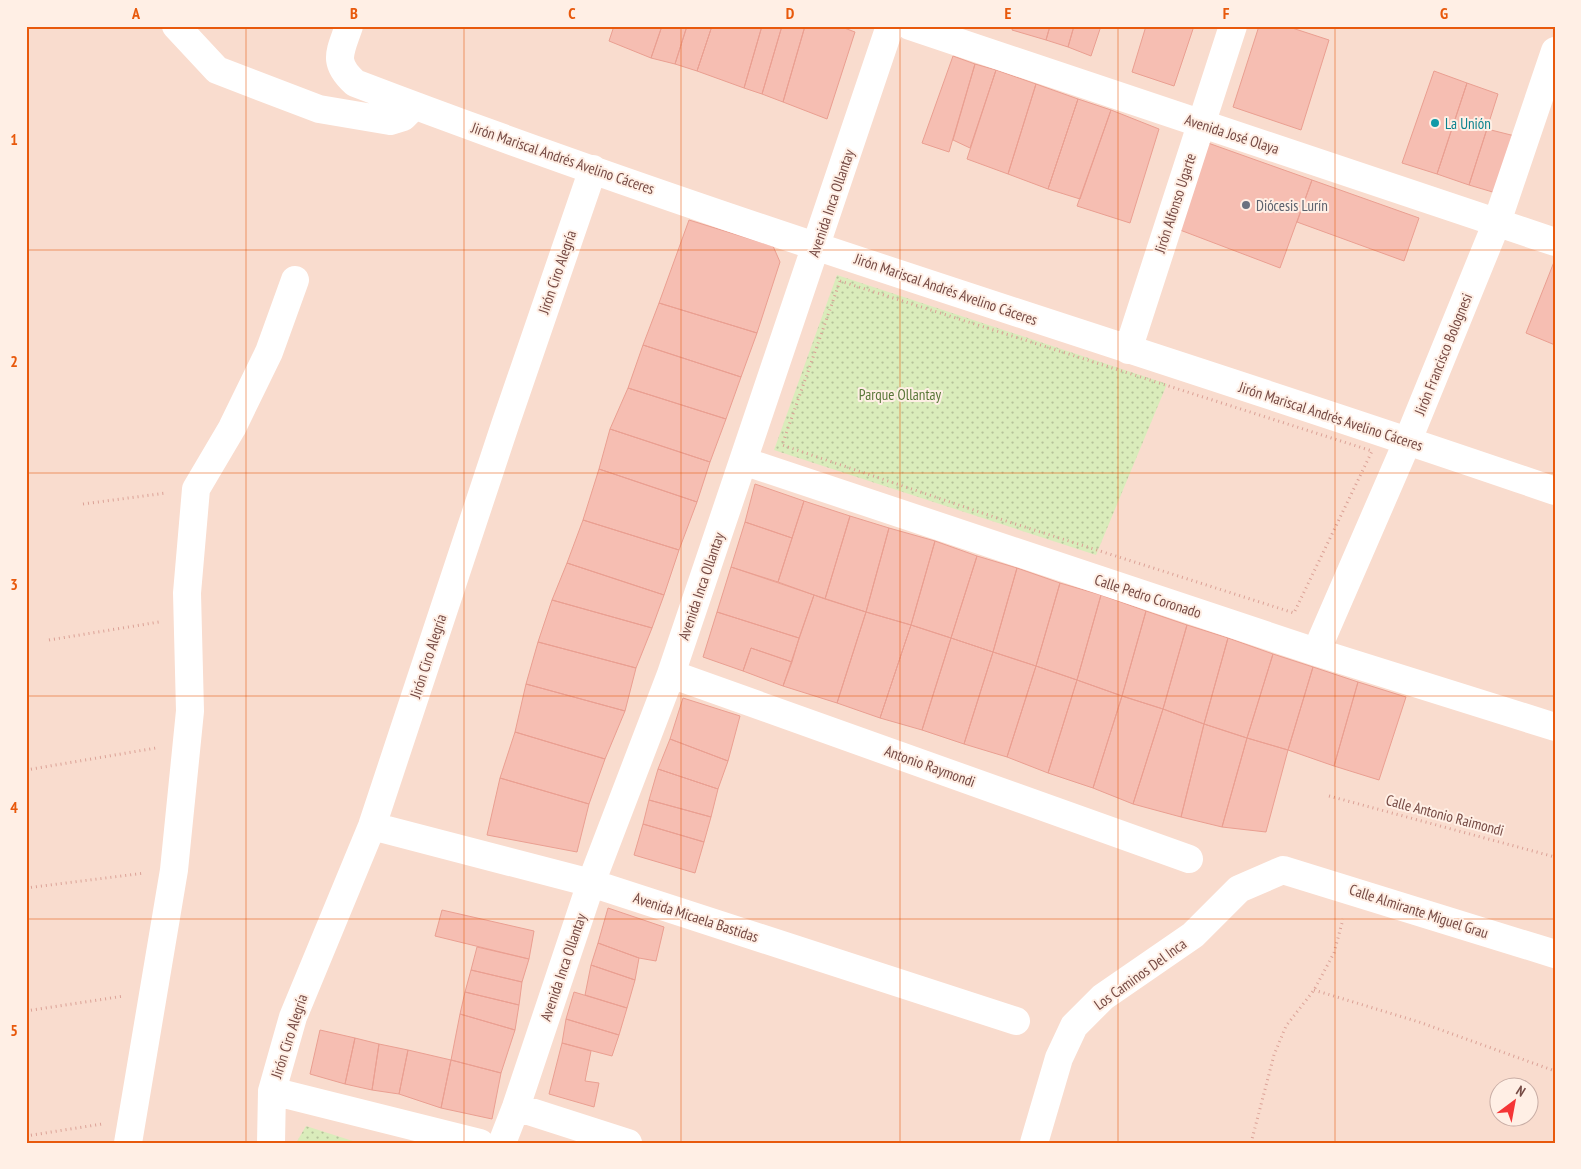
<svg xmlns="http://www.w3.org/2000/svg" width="1581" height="1169" font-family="'PT Sans Narrow',sans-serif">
<defs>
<pattern id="park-dots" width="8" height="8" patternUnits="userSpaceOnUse" patternTransform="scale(1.25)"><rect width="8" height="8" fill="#daecbb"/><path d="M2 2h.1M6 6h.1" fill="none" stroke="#b5c19a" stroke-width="1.8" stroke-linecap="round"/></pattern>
</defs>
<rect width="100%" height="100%" fill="#feeadd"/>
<path fill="#f9dcce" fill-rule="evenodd" d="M26,26H1555V1143H26ZM1498,1086H1528V1116H1498Z"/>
<path fill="url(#park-dots)" d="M837,275L1167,384L1096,555L774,450Z
M306,1126L359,1143H296Z"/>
<path fill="#f6beb2" stroke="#ea9f91" d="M614,26H662L651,58L609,41Z
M662,26H687L675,64L651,58Z
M687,26H712L697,71L675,64Z
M712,26H762L744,88L697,71Z
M762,26H782L762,94L744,88Z
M782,26H805L783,102L762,94Z
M805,26H839L855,32L827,119L783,102Z
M1013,26H1050L1046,40L1012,30Z
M1050,26H1074L1068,47L1046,40Z
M1074,26H1101L1091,56L1068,47Z
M1146,26H1194L1174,86L1132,72Z
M1259,26H1286L1329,40L1301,130L1233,107Z
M953,56L975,64L949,152L922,143Z
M975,64L996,70L970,148L953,140Z
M996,70L1036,84L1008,174L967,159Z
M1434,71L1467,83L1437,174L1402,163Z
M1467,83L1498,94L1469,185L1437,174Z
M1036,84L1078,99L1048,189L1008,174Z
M1078,99L1111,110L1080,199L1048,189Z
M1111,110L1159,129L1130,223L1077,206Z
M1487,129L1515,136L1496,193L1469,185Z
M1208,143L1312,180L1280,268L1180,230Z
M1312,180L1419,218L1404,261L1297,222Z
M689,220L773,246L780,262L757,333L659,303Z
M1554,262L1555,263V345L1526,333Z
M659,303L757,333L741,377L643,345Z
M643,345L741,377L726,419L628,388Z
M628,388L726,419L710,462L610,429Z
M610,429L710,462L697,502L599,469Z
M599,469L697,502L679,550L583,520Z
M755,484L804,501L792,538L745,522Z
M804,501L850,516L825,599L778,582Z
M850,516L889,528L866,612L825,599Z
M583,520L679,550L664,595L567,563Z
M745,522L792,538L778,582L731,567Z
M889,528L935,541L911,625L866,612Z
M935,541L977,556L951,638L911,625Z
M977,556L1017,568L993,652L951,638Z
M567,563L664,595L652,628L552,600Z
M731,567L814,595L799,638L717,612Z
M1017,568L1060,583L1036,666L993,652Z
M1060,583L1101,595L1077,680L1036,666Z
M814,595L866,612L837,703L783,686Z
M1101,595L1146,611L1122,696L1077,680Z
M552,600L652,628L636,668L538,642Z
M1146,611L1187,625L1163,709L1122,696Z
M717,612L799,638L792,662L751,648L743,671L703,657Z
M866,612L911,625L880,718L837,703Z
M911,625L951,638L922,730L880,718Z
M1187,625L1228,638L1204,724L1163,709Z
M951,638L993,652L964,744L922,730Z
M1228,638L1273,654L1247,738L1204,724Z
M538,642L636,668L625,711L526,684Z
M751,648L792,662L783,686L743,671Z
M993,652L1036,666L1007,757L964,744Z
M1273,654L1313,667L1288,750L1247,738Z
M1036,666L1077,680L1048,773L1007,757Z
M1313,667L1358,682L1334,766L1288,750Z
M1077,680L1122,696L1093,788L1048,773Z
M1358,682L1406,697L1379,780L1334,766Z
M526,684L625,711L605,759L515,732Z
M1122,696L1163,709L1133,804L1093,788Z
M683,698L740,716L728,761L670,739Z
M1163,709L1204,724L1181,817L1133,804Z
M1204,724L1247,738L1222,827L1181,817Z
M515,732L605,759L589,804L500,778Z
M1247,738L1288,750L1266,832L1222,827Z
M670,739L728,761L718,789L658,769Z
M658,769L718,789L711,817L649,800Z
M500,778L589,804L577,852L487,835Z
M649,800L711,817L704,842L643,824Z
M643,824L704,842L695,873L634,855Z
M608,908L664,927L656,961L639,958L598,943Z
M442,910L534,931L529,959L435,936Z
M598,943L639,958L635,980L591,965Z
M477,947L529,959L522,982L471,970Z
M591,965L635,980L627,1008L585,995Z
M471,970L522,982L519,1005L465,992Z
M465,992L519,1005L515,1030L460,1014Z
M574,992L627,1008L619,1035L566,1019Z
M460,1014L515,1030L501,1073L451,1060Z
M566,1019L619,1035L612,1056L562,1043Z
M320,1030L355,1038L345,1084L310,1074Z
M355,1038L379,1044L372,1090L345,1084Z
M562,1043L591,1051L585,1081L599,1083L594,1107L549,1094Z
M379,1044L408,1050L399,1094L372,1090Z
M408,1050L451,1060L441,1108L399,1094Z
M451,1060L501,1073L492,1119L441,1108Z"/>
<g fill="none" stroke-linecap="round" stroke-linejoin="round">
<path stroke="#dba196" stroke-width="3" stroke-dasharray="1 4" stroke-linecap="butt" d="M840,281L1372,451L1294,613L1003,520L782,445Z
M83,504L166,493
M49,640L159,622
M26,770L156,748
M1329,796L1555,857
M26,888L145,873
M1314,990L1419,1022L1555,1071
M26,1011L124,996
M26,1136L102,1124
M1251,1143L1274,1055L1286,1026L1314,990L1334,953L1343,919"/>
<path stroke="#fff" stroke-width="28" d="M176,26L217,70L319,109L390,121L403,117L414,106
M349,26C340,53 332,62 355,83C750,234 1156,353 1555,491
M910,26L1555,242
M1128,350L1233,26
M743,461L1316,652L1555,727
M1316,652L1408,440L1497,222L1555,51
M671,674L1189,859
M372,826L591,883L1016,1021
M272,1091L480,1143
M516,1107L628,1143
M128,1143L174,870L190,711L187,593L196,489L232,428L269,352L295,280
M271,1143L272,1091L293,1017L372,826L506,422L593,169
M502,1143L516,1107L591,883L671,674L890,26
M1034,1143L1059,1058L1074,1026L1103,997L1193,935L1239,889L1283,870L1555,954"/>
</g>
<path fill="none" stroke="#e8590c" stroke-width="1" stroke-opacity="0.55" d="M246,26V1143M464,26V1143M681,26V1143M900,26V1143M1118,26V1143M1335,26V1143M26,250H1555M26,473H1555M26,696H1555M26,919H1555"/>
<circle fill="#0f9aa8" stroke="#ffefe5" stroke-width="2" cx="1435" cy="123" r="5"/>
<circle fill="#6b7280" stroke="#ffefe5" stroke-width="2" cx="1246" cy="205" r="5"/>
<g text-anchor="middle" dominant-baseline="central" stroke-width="4" stroke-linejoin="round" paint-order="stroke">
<g font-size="15" fill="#0d838f" stroke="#ffefe5" text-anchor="start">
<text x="1445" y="123">La Unión</text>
</g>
<g font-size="15" fill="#764a44" stroke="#ffefe5">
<text transform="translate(1232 134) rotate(18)">Avenida José Olaya</text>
<text transform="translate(563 158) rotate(19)">Jirón Mariscal Andrés Avelino Cáceres</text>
<text transform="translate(831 203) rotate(-71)">Avenida Inca Ollantay</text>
<text transform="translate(1175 203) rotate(-72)">Jirón Alfonso Ugarte</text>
<text transform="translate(557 272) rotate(-71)">Jirón Ciro Alegría</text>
<text transform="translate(946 289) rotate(19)">Jirón Mariscal Andrés Avelino Cáceres</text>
<text transform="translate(1443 354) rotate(-68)">Jirón Francisco Bolognesi</text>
<text transform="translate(1331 416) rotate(18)">Jirón Mariscal Andrés Avelino Cáceres</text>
<text transform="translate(701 586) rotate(-71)">Avenida Inca Ollantay</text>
<text transform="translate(1148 596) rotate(18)">Calle Pedro Coronado</text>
<text transform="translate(428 656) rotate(-72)">Jirón Ciro Alegría</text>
<text transform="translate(930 766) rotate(20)">Antonio Raymondi</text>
<text transform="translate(1445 815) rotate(15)">Calle Antonio Raimondi</text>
<text transform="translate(1419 911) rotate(18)">Calle Almirante Miguel Grau</text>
<text transform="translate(696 917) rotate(18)">Avenida Micaela Bastidas</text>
<text transform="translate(563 967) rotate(-71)">Avenida Inca Ollantay</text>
<text transform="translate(1140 974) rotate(-36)">Los Caminos Del Inca</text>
<text transform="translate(289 1036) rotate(-72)">Jirón Ciro Alegría</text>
</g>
<g font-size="15" fill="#5b616d" stroke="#ffefe5" text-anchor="start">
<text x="1256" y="205">Diócesis Lurín</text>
</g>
<g font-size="15" fill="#597738" stroke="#ffefe5">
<text x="900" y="394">Parque Ollantay</text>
</g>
</g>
<rect width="1581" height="1169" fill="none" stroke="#ffefe5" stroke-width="55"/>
<g transform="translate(1514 1102) rotate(32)"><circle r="24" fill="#ffefe5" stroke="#c8ada5"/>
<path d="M0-4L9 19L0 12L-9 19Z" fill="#f53536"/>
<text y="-8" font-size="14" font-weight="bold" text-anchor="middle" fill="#764a44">N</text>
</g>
<rect x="28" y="28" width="1526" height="1114" fill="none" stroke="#e8590c" stroke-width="2"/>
<g font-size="16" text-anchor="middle" font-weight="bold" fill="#e8590c">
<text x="136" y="19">A</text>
<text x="354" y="19">B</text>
<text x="572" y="19">C</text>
<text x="790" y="19">D</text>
<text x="1008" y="19">E</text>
<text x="1226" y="19">F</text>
<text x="1444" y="19">G</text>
<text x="14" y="145">1</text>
<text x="14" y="367">2</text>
<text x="14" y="590">3</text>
<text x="14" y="813">4</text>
<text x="14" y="1036">5</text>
</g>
</svg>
